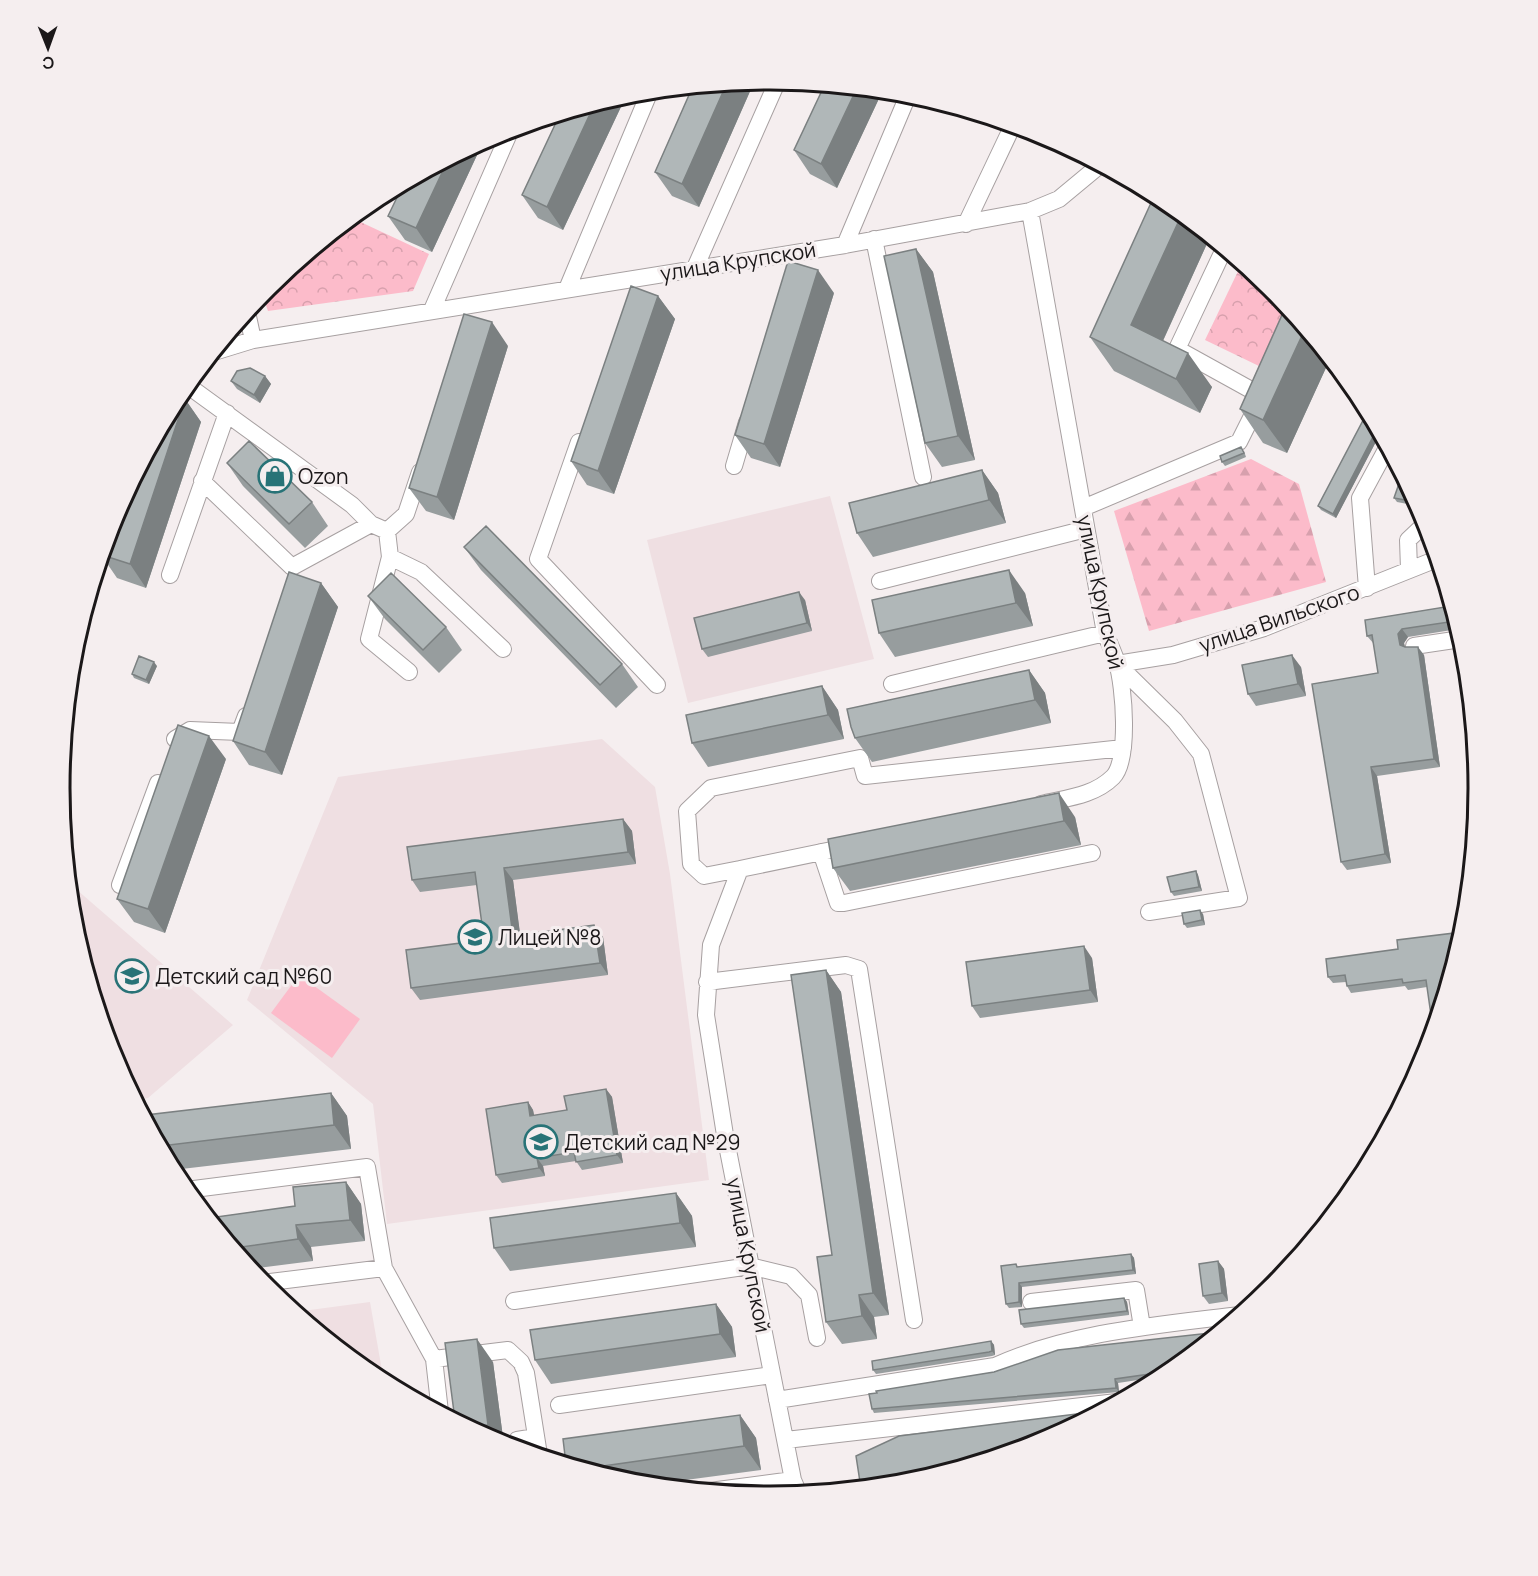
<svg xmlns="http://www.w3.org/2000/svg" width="1538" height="1576" font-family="Manrope,sans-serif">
<defs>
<pattern id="forest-firs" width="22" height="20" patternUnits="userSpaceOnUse" patternTransform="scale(1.5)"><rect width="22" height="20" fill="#fcbbca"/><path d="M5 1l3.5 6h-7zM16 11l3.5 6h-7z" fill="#d7a0ad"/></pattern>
<pattern id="park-crowns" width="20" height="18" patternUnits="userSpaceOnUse" patternTransform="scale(1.5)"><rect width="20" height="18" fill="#fcbbca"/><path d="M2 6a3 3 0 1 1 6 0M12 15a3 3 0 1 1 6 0" fill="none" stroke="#d7a0ad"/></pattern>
</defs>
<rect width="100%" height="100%" fill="#f5eeef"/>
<path fill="#efdfe2" d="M830,496L874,659L688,703L647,540Z
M602,739L655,787L670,874L709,1180L387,1224L373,1104L247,1000L338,777Z
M69,883L233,1025L148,1098L136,1100L114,1059L74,926Z
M370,1302L384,1382L295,1312Z"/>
<path fill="url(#forest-firs)" d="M1251,459L1299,484L1326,582L1149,631L1114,511Z"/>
<path fill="url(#park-crowns)" d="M352,218L429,254L413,291L268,311L262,294L268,286Z
M1242,263L1271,287L1289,309L1261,367L1205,340Z"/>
<path fill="#fcbbca" d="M299,975L360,1019L332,1058L271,1013Z"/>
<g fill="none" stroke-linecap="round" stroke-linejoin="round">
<defs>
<path id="minor" d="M1030,211L1105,633C1109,643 1114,653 1117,663C1124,686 1130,760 1113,777C1094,796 1066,798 1041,804
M966,224L1013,125
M874,239L923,477
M845,245L909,93
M1224,249L1177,349L1262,396
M695,268L778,80
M567,289L650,91
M432,310L511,129
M247,312L253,340
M214,352L253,340L845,245L1030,211L1059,199L1100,165
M187,385L352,505L371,524L387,531L406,514L420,472
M579,442L538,559L657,685
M734,466L747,422
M202,481L292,567L371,524
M1083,508L1239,442L1258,404
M387,531L390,557L369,639L409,672
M390,557L421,572L503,649
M1409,569L1408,540L1426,523
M170,575L227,413
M880,581L1086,529
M1367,588L1360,498L1387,448
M1414,646L1461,639
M1117,664L1175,721L1201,754L1239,898L1149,912
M1117,664L1173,655L1264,628L1437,559
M892,684L1105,633
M175,739L190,730L240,732L246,716
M821,852L838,903H844L1092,853
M740,869L704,876L691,864L687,811L711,788L860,758L865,776L1123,748
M120,885L158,783
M707,982L846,965L859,969L914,1320
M186,1190L367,1167L384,1268
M262,1283L384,1268L434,1359L440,1412
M514,1301L750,1266L791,1276L809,1295L817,1338
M1031,1302L1136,1290L1142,1327
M434,1359L508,1350L521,1362L526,1373L539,1455
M777,1400L995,1366C1070,1332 1158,1325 1239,1315
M559,1405L772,1375
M517,1440L536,1437
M786,1440L1117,1402
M710,1491L793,1480
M799,1494L793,1480L725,1135L706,1015L711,945L740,869L851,846"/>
</defs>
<use href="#minor" stroke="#a7a0a1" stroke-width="18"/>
<use href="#minor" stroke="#fff" stroke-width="16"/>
</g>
<path fill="#979d9e" d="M755,80L699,207L672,196L655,172L693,86Z
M825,84L883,90L837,188L810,174L794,150Z
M627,94L563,230L538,218L522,195L560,114Z
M484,140L432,252L405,240L388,216L404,183Z
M1163,199L1210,237L1163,341L1212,387L1200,413L1114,371L1090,337Z
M916,249L933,272L975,460L942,467L925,443Z
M834,293L780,467L751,458L735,435Z
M658,296L675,319L614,494L587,485L571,461Z
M1286,306L1330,359L1287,453L1263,443L1240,409Z
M508,346L454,520L426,511L409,488Z
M265,376L271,384L260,403L237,389L231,381Z
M185,399L201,422L146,588L117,578L102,556L114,516Z
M1368,411L1380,434L1336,518L1321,510L1318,506Z
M1244,451L1246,457L1225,466L1222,462Z
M227,463L312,502L328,526L305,548L243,486Z
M982,470L998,493L1006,523L873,557L857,533Z
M1402,475L1418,506L1397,502L1394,498Z
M464,547L622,664L638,687L616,708L481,570Z
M321,583L338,607L282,775L249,765L233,741Z
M1025,593L1033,626L895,657L879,633Z
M368,596L446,627L462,650L439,673L385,619Z
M805,600L812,631L708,657L702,649Z
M1451,606L1458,629L1408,637L1404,643L1405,647L1424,655L1440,767L1377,776L1391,863L1347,870L1341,862L1378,673L1374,644L1367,636Z
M157,666L149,684L134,678L132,674Z
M1301,667L1306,696L1256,706L1248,694Z
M1029,670L1045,693L1051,723L872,762L855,738Z
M822,686L838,710L844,739L708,767L692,743Z
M226,759L165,933L134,922L117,899Z
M1075,817L1081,845L850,891L833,868Z
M623,819L632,831L636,864L513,880L520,935L603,937L608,975L420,1000L411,988L484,940L477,885L420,892L412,880Z
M1196,871L1198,875L1202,891L1174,896L1171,892Z
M1203,914L1205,925L1187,928L1184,924Z
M1463,932L1427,987L1408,990L1405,986L1351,993L1347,986L1346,982L1333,983L1328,977L1398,949Z
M1092,958L1098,1002L980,1018L972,1006Z
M826,970L841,992L889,1315L874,1317L877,1339L842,1344L826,1322L832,1255Z
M606,1089L612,1097L623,1163L582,1170L576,1161L543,1166L545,1176L502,1183L496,1175L528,1102L533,1110L534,1116L567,1110Z
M331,1093L347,1116L351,1149L173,1170L147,1121Z
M346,1182L361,1204L365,1241L311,1247L313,1261L251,1269L209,1218L295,1206Z
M676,1193L692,1216L696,1247L510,1271L494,1248Z
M1131,1254L1134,1258L1136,1274L1022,1287V1307L1009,1308L1006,1304L1018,1267Z
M1218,1261L1224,1269L1228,1301L1209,1304L1203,1296Z
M1124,1298L1127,1302L1129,1315L1024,1328L1021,1324Z
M716,1304L732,1327L736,1357L551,1384L535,1360Z
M1219,1332L1164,1376L1118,1383L1119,1392L874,1413L872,1409L994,1372Z
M991,1341L994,1345L995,1355L992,1356L876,1374L873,1370Z
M493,1362L504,1445L497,1443L455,1420Z
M740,1415L756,1438L761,1470L648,1485L630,1483L566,1464Z
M1040,1443L926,1478L863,1486L860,1482Z"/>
<path fill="#7b8081" d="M755,80L699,207L682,184L727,83Z
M857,88L883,90L837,188L821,164Z
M627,94L563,230L547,207L595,103Z
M484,140L432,252L416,228L448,160Z
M1182,214L1210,237L1155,358L1131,325Z
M916,249L933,272L975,460L958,436Z
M818,270L834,293L780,467L764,444Z
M658,296L675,319L614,494L598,471Z
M492,322L508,346L454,520L437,497Z
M1305,329L1330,359L1287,453L1263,420Z
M1188,353L1212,387L1200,413L1176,379Z
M265,376L271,384L260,403L254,395Z
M185,399L201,422L146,588L130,564Z
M1377,429L1380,434L1336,518L1333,514Z
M982,470L998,493L1006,523L989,500Z
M1009,570L1025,593L1033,626L1016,603Z
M321,583L338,607L282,775L265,752Z
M799,592L805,600L812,631L807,623Z
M1402,629L1408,637L1404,643L1406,653L1400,645L1398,634Z
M1418,647L1424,655L1440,767L1434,759Z
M1292,655L1301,667L1306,696L1298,684Z
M154,662L157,666L149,684L146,680Z
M1029,670L1045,693L1051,723L1035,700Z
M822,686L838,710L844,739L828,715Z
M209,736L226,759L165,933L148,909Z
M1371,767L1377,776L1391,863L1385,854Z
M1059,793L1075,817L1081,845L1064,821Z
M623,819L632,831L636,864L628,852Z
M504,868L513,880L522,948L513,936Z
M1196,871L1198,875L1202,891L1199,887Z
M1200,910L1203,914L1205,925L1202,920Z
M594,925L603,937L608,975L600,963Z
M1084,946L1092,958L1098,1002L1090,990Z
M826,970L841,992L889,1315L873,1293Z
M606,1089L612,1097L623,1163L617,1155Z
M331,1093L347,1116L351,1149L334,1125Z
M528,1102L533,1110L536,1124L530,1116Z
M537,1158L543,1166L545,1176L539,1168Z
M346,1182L361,1204L365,1241L350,1220Z
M676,1193L692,1216L696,1247L680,1223Z
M296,1225L311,1247L313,1261L298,1239Z
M1131,1254L1134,1258L1136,1274L1133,1270Z
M1218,1261L1224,1269L1228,1301L1222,1293Z
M1019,1283L1022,1287V1307L1019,1302Z
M859,1295L874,1317L877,1339L862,1316Z
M1124,1298L1127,1302L1129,1315L1127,1311Z
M716,1304L732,1327L736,1357L720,1334Z
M477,1339L493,1362L504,1445L502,1444L488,1425Z
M341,1341L346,1348V1354L342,1350Z
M991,1341L994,1345L995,1355L992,1351Z
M1115,1379L1118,1383L1119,1392L1116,1388Z
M740,1415L756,1438L761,1470L744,1446Z"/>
<path fill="#b0b7b8" stroke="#7b8081" stroke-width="1.5" d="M727,83L682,184L655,172L693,86Z
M825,84L857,88L821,164L794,150Z
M595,103L547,207L522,195L560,114Z
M448,160L416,228L388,216L404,183Z
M1155,194L1163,199L1182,214L1131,325L1188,353L1176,379L1090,337Z
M916,249L958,436L925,443L884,256Z
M788,261L818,270L764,444L735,435Z
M631,286L658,296L598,471L571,461Z
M1286,306L1305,329L1263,420L1240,409Z
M464,314L492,322L437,497L409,488Z
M250,368L265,376L254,395L231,381L237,371Z
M178,397L185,399L130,564L102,555L114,516Z
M1368,411L1377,429L1333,514L1318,506Z
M249,441L312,502L289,524L227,463Z
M1241,447L1244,453L1222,462L1220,456Z
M982,470L989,500L857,533L849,503Z
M1402,475L1416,502L1394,498Z
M486,526L622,664L600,685L464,547Z
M1009,570L1016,603L879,633L872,600Z
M289,572L321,583L265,752L233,741Z
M391,573L446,627L423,650L368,596Z
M799,592L807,623L702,649L694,618Z
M1451,606L1456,621L1402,629L1398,634L1400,645L1405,647H1418L1434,759L1371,767L1385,854L1341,862L1312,684L1378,673L1372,635L1367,636L1365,620Z
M1292,655L1298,684L1248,694L1242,665Z
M139,656L154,662L146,680L132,674Z
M1029,670L1035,700L855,738L851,727L847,709Z
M822,686L828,715L692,743L686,715Z
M178,725L209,736L148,909L117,899Z
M1059,793L1064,821L833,868L828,839Z
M623,819L628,852L504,868L513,936L594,925L600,963L411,988L406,950L484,940L475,872L412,880L407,847Z
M1196,871L1199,887L1171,892L1167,877Z
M1200,910L1202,920L1184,924L1182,913Z
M1463,932L1433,1029L1426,980L1403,983L1402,979L1347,986L1345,975L1328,977L1326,959L1398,949L1397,940Z
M1084,946L1090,990L972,1006L966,962Z
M826,970L873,1293L859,1295L862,1316L826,1322L817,1257L832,1255L791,975Z
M606,1089L617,1155L576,1162L574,1152L537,1158L539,1168L496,1175L486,1109L528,1102L530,1116L567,1110L564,1096Z
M331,1093L334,1125L161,1146L147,1121L146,1115Z
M346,1182L350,1220L296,1225L298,1239L234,1248L209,1218L295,1206L293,1187Z
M676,1193L680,1223L494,1248L490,1218Z
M1131,1254L1133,1270L1019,1283V1302L1006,1304L1001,1266L1016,1264L1017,1267Z
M1218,1261L1222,1293L1203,1296L1199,1264Z
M1124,1298L1127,1311L1021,1324L1019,1310Z
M716,1304L720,1334L535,1360L530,1330Z
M1230,1322L1220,1330L1219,1324Z
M1219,1332L1171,1371L1115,1379L1116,1388L872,1409L869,1394L877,1393L876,1391L994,1372L1058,1350Z
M477,1339L488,1425L472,1427L473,1430L455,1420L445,1343Z
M341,1341L342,1350L333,1343Z
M991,1341L992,1351L989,1352L873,1370L872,1361Z
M1101,1411L1040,1443L952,1470L860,1482L856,1456L899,1436Z
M740,1415L744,1446L582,1469L566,1464L563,1439Z"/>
<defs>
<symbol id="shop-ring" viewBox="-11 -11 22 22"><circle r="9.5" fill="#f5eeef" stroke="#287377" stroke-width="1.5"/><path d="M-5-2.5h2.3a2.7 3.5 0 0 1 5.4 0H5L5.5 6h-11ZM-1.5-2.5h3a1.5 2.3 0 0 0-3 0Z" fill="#287377"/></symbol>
<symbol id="school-ring" viewBox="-11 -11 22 22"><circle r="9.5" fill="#f5eeef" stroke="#287377" stroke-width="1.5"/><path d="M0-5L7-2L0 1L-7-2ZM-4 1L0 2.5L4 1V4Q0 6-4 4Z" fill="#287377"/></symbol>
</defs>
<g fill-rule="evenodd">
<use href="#shop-ring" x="256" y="457" width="38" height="38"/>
<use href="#school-ring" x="456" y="918" width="38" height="38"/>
<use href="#school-ring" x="113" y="957" width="38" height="38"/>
<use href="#school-ring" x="522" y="1123" width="38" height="38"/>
</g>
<g text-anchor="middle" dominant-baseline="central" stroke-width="6" stroke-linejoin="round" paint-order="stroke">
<g font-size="21" fill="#1b1819" stroke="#f5eeef">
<text transform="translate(738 261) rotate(-9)">улица Крупской</text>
<text transform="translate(1101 592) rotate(78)">улица Крупской</text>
<text transform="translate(1279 618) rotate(-19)">улица Вильского</text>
<text transform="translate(749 1255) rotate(79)">улица Крупской</text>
</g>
<g font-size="21" fill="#1b1819" stroke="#f5eeef" text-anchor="start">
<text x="298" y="476">Ozon</text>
<text x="498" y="937">Лицей №8</text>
<text x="155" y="976">Детский сад №60</text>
<text x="564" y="1142">Детский сад №29</text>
</g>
</g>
<path d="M0 0H1538V1576H0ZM768 90H770A698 698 0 0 1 1468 788V788A698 698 0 0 1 770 1486H768A698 698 0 0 1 70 788V788A698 698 0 0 1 768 90Z" fill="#f5eeef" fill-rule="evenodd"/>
<path fill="none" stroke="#1b1819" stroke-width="3" d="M768 90H770A698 698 0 0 1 1468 788V788A698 698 0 0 1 770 1486H768A698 698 0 0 1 70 788V788A698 698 0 0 1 768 90Z"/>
<g transform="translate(48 48) rotate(179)" stroke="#f5eeef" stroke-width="4.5" paint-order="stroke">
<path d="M0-4.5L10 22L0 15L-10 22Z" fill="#1b1819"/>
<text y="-9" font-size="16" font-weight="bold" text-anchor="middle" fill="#1b1819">С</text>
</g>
</svg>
